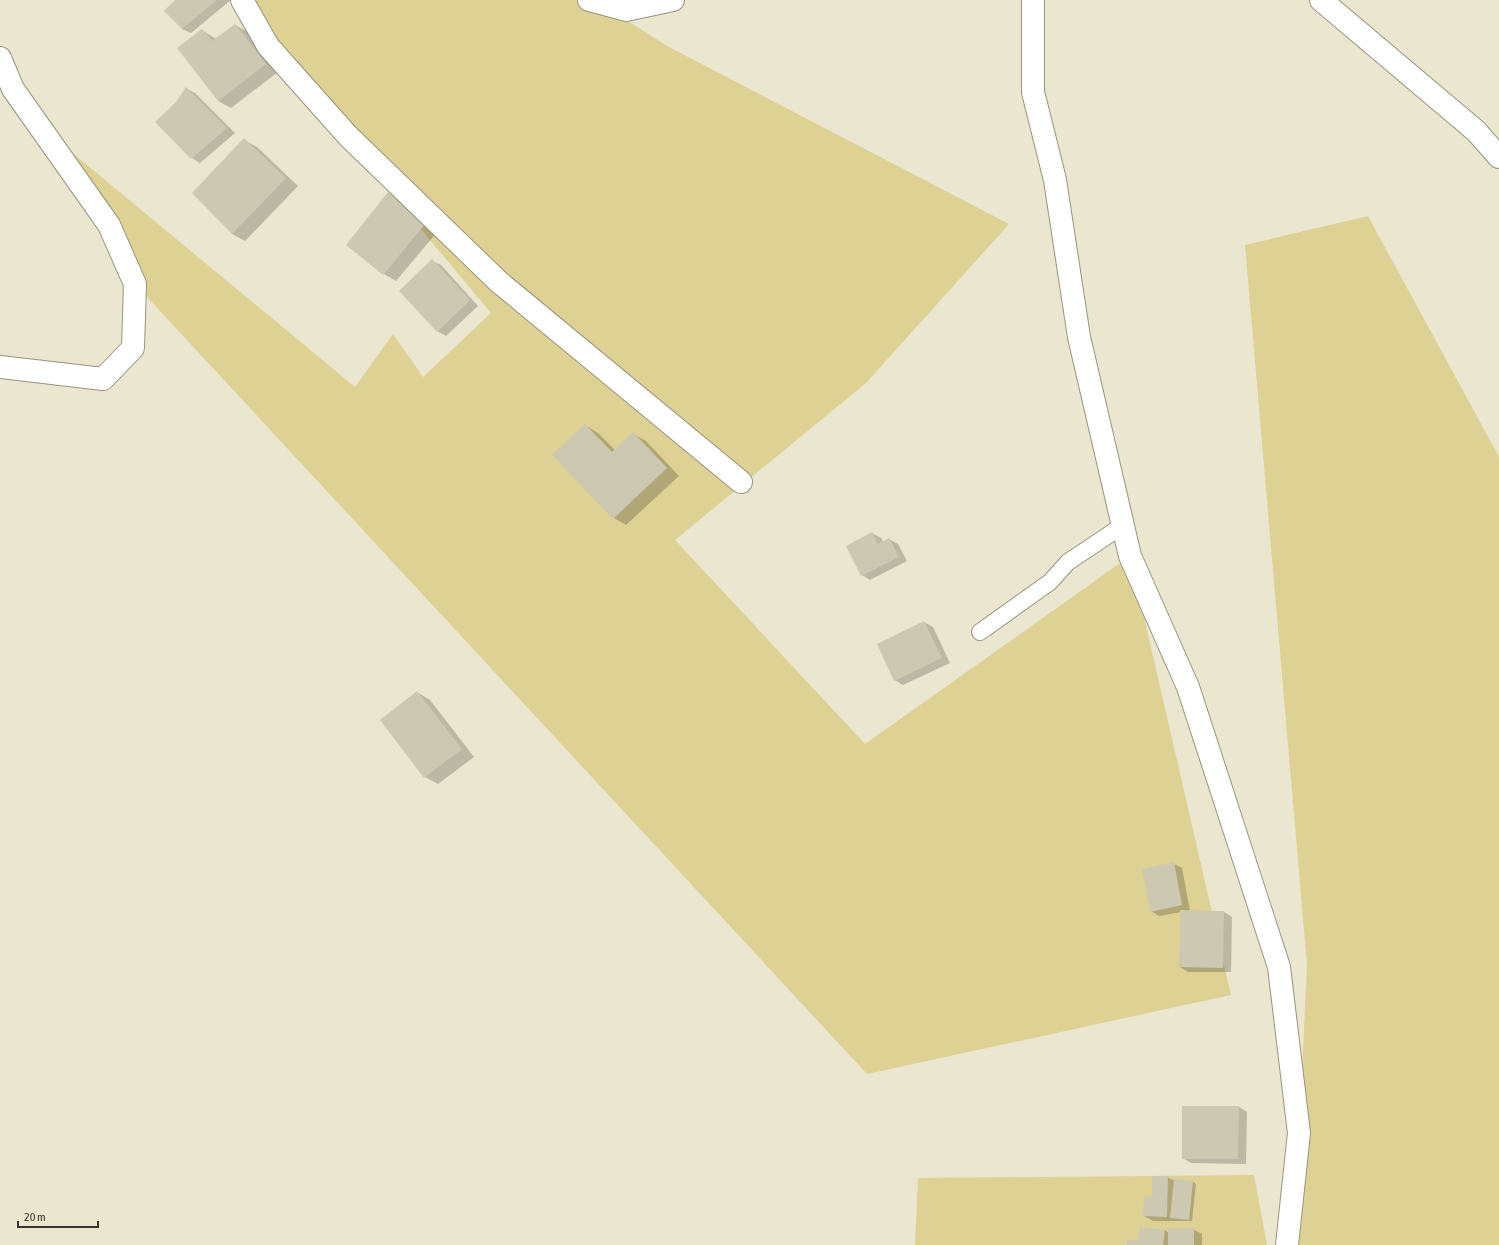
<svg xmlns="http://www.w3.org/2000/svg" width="1499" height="1245" font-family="'Asap Condensed',sans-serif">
<rect width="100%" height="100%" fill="#eae6cf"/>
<path fill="#ded194" d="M235,0H594L669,47L1009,224L866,383L675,540L865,744L1130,556L1231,995L867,1074L135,284L41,127L355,387L393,334L423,377L491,313L268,46Z
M1368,216L1499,457V1245H1294L1307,965L1245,245Z
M1254,1175L1267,1245H915L918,1178Z"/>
<path fill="#0003" d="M177,0H231L191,33L182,29Z
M235,25L248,32L278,72L231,108L218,101L202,30L216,39Z
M187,89L195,93L235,133L200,163L192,158L177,103Z
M244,140L257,147L298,186L245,241L232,234Z
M389,193L401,201L438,231L396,281L384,274Z
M432,261L441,265L478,306L446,336L437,331Z
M585,425L598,433L615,450L633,434L646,441L679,476L626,525L614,518Z
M872,533L881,538L883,542L889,539L898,544L907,561L870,580L862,575Z
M924,622L933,627L950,663L903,685L895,680Z
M417,692L430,700L474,757L438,784L425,777Z
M1174,864L1182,868L1190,911L1224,912L1232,917L1231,972H1188L1180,967L1181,912L1159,916L1151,911Z
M1239,1107L1247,1112L1246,1164L1191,1163L1183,1158Z
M1167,1177L1175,1181L1193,1182L1196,1184L1192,1221H1153L1144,1216Z
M1193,1229L1202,1234V1245H1128L1165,1230L1169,1233Z"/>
<path fill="#cdc8b2" d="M175,0H217L182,29L164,11Z
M235,24L266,64L218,101L177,48L202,29L212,41Z
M186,87L227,128L191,159L155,122L176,102Z
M244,138L286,178L232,234L192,193Z
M388,192L426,223L383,275L346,245Z
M432,259L470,300L437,332L399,291Z
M585,424L612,452L633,432L667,468L613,519L552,455Z
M872,532L878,544L889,538L899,557L861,576L846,546Z
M924,621L942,658L894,681L877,644Z
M417,691L462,749L424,778L380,720Z
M1174,862L1182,905L1150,912L1142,869Z
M1180,910L1224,911L1223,968L1179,967Z
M1182,1106H1239L1238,1159H1182Z
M1152,1176H1168L1167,1217L1143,1216L1144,1197H1152Z
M1174,1179L1193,1181L1189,1220L1170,1218Z
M1140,1227L1165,1230L1163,1245H1127V1239L1138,1241Z
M1168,1228H1194V1245H1168Z"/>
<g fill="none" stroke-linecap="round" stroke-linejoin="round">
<defs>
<path id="service" d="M980,632L1050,582L1068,562L1122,526"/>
<path id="minor" d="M242,0L268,46L348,136L499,282L741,482
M589,0L626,10L673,0
M1321,0L1476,131L1499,157
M0,58L13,89L109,225L135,284L133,348L103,379L0,367"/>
<path id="tertiary" d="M1033,0V92L1055,180L1079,337L1130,556L1188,687L1279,967L1299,1133L1287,1245"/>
</defs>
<use href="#service" stroke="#98947f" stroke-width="18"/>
<use href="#minor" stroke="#98947f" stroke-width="24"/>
<use href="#tertiary" stroke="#98947f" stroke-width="24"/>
<use href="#service" stroke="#fff" stroke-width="16"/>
<use href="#minor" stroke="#fff" stroke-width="22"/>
<use href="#tertiary" stroke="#fff" stroke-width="22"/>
</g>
<path d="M18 1221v6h80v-6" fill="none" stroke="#38362d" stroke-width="2"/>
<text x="24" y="1221" font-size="12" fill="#38362d" stroke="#eae6cf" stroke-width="3" paint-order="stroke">20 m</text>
</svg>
